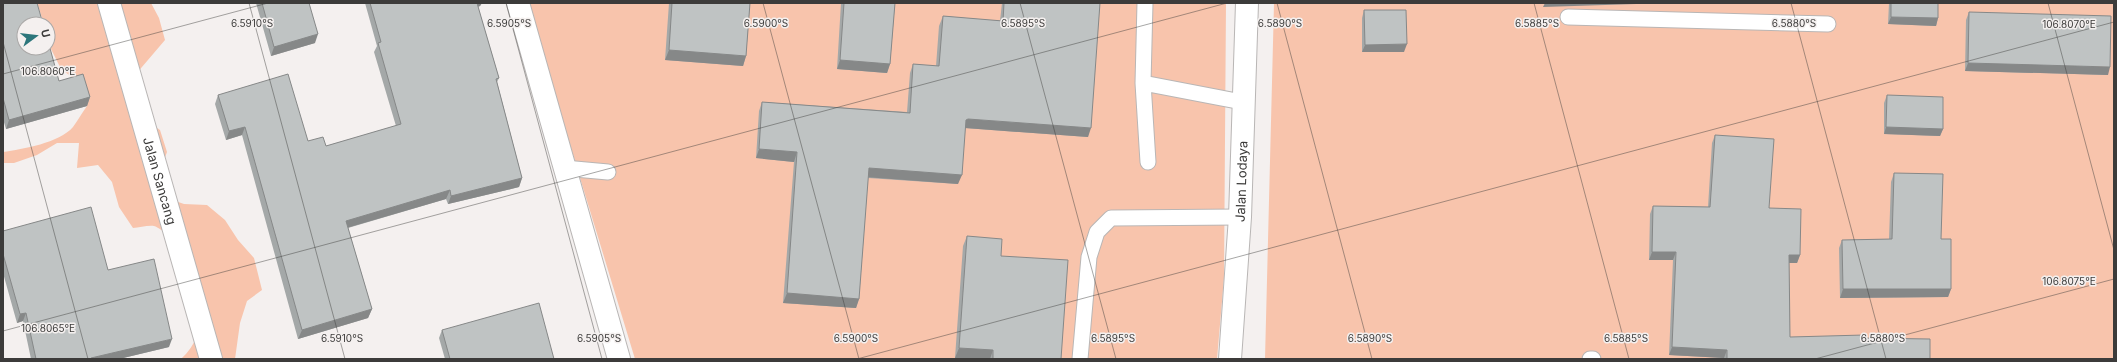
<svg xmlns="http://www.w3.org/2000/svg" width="2117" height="362" font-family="Inter,sans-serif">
<rect width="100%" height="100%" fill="#f4f0ef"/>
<path fill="#f8c4ac" d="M37,3H151L159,18L165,40L136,74L140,116L160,130L167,152L159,174L161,196L184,204L207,205L225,220L238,240L254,258L262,290L247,301L240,323L235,359H181C216,329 207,257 167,234C164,232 158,227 154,226C148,225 139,228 133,228L119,207L112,182L98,165L77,168L79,143H57L37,155L14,163H3V152C23,149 59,143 73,127C78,120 82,113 87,106L80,83L61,69L50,47L48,24H44Z
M527,3H1226L1224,278L1217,359H635Z
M1274,3H2114V359H1265Z"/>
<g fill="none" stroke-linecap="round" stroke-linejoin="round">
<defs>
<path id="lane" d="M1145,3L1143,83L1148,162
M1568,17L1828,24
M1143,83L1242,102
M564,168L608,172
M1080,359L1089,257L1097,232L1111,218L1240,217
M1590,359H1593"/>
<g id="street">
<path d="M518,3L619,359"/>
<path id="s1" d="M1230,359L1240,217L1247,3"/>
</g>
<g id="secondary">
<path id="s2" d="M109,3L211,359"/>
</g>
</defs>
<use href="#lane" stroke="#b9b6b5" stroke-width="17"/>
<use href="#street" stroke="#b9b6b5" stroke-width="24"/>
<use href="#secondary" stroke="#b9b6b5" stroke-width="24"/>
<use href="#lane" stroke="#fff" stroke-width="15"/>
<use href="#street" stroke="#fff" stroke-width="22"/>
<use href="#secondary" stroke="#fff" stroke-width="22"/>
</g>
<path fill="#a4a8a8" d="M3,3L59,81L90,97L87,106L6,129L3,119Z
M256,3H309L315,43L271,56Z
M365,3H482L480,6L478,7L499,78L497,82L522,178L519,187L448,204L446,199L348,228L372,309L368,318L298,339L242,135L226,140L215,104L218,95L308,141L326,146L396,126L374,52L377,46Z
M669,3H750L746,56L743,66L665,60Z
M841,3H895L890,64L887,73L837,69Z
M1002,3H1100L1088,137L965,128L958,184L868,178L859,299L856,308L783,303L794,162L756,158L759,111L762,102L907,112L910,73L913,64L936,66L939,26L943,16L1000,21Z
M1889,3H1938V18L1936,26L1888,24Z
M1364,10L1404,52H1362V18Z
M1969,12L2108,75L1965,71L1966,20Z
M1887,95L1943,129L1940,136L1884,134V103Z
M1715,135L1769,208L1800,255L1797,263H1789L1790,337L1864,338L1930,359H1724V358L1669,355L1673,260H1649L1650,214L1653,206L1708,207L1712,143Z
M1894,173L1941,239L1951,289L1948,297L1840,298L1839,248L1842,240L1889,239L1891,182Z
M3,231L108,270L169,347L119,359H31L23,321L17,323L3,273Z
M967,236L1001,256L1061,359H972L955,358L963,246Z
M442,330L554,359H445L439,338Z"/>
<path fill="#868888" d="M474,3H482L480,6L473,8Z
M1545,3H1667L1543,7Z
M1891,17L1938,18L1936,26L1888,24Z
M318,34L315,43L271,56L274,47Z
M1407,44L1404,52H1362L1365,45Z
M669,50L746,56L743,66L665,60Z
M840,60L890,64L887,73L837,69Z
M1968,63L2110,67L2108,75L1965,71Z
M90,97L87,106L6,129L9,120Z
M968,119L1091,128L1088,137L965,128L966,120Z
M245,127L242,135L226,140L229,131Z
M1886,127L1943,129L1940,136L1884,134Z
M759,149L797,152L794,162L756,158Z
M869,168L962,175L958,184L865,177Z
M522,178L519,187L448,204L451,196Z
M450,190L446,199L343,229L346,221Z
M1652,252H1676L1673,260H1649Z
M1789,255H1800L1797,263H1786Z
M1843,289H1951L1948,297L1840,298Z
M787,293L859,299L856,308L783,303Z
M372,309L368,318L298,339L302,330Z
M26,313L23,321L17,323L20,314Z
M172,339L169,347L119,359H91V358Z
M1672,347L1727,350L1724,358L1669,355Z
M959,348L993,350L990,359H972L955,358Z"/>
<path fill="#bfc3c3" stroke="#868888" d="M3,3H37L43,24H24V48H48V41L59,81L83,74L90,97L9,120L3,98Z
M262,3H309L318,34L274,47Z
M370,3H477L499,78L496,79L522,178L451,196L450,190L346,221L372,309L302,330L245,127L229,131L218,95L288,74L308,141L323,137L326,146L401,124L378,43L381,42Z
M672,3H750L746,56L669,50Z
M844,3H895L890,64L840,60Z
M1004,3H1100L1091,128L968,119L966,120L962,175L869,168L859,299L787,293L797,152L759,149L762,102L910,113L913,64L939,66L943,16L1003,21Z
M1891,3H1938V18L1891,17Z
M1364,10H1406L1407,44L1365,45Z
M1969,12L2111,16L2110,67L1968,63Z
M1887,95L1943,97V129L1886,127Z
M1715,135L1774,139L1769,208L1801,209L1800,255H1789L1790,337L1864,335V338L1930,339V359H1727V350L1672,347L1676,252H1652L1653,206L1710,207Z
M1894,173L1943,174L1941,239H1951V289H1843L1842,240L1892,239Z
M91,207L108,270L154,259L172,339L91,358V359H36L26,313L20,314L3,254V231Z
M967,236L1002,239L1001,256L1068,260L1061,359H993V350L959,348Z
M539,303L554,359H450L442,330Z"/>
<path fill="none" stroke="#3c3b3a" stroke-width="1" stroke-opacity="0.45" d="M249,3L345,359M506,3L602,359M763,3L859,359M1020,3L1116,359M1277,3L1372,359M1534,3L1629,359M1791,3L1886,359M2048,3L2114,250M3,42L88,359M3,74L268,3M3,331L1227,3M857,359L2114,22M1815,359L2114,279"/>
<g text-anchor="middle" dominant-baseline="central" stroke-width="3" stroke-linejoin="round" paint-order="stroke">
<g font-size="13" fill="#3c3b3a" stroke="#f4f0ef">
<text stroke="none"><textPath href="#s2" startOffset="185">Jalan Sancang</textPath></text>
<text stroke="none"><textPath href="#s1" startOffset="178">Jalan Lodaya</textPath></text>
</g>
</g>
<g font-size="10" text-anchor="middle" fill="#3c3b3a" stroke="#f4f0ef" stroke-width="3" stroke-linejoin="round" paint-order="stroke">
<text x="252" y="27">6.5910°S</text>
<text x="509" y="27">6.5905°S</text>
<text x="766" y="27">6.5900°S</text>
<text x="1280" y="27">6.5890°S</text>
<text x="1537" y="27">6.5885°S</text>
<text x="1794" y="27">6.5880°S</text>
<text x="1023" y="27">6.5895°S</text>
<text x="2069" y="28">106.8070°E</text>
<text x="48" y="75">106.8060°E</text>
<text x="2069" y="285">106.8075°E</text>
<text x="48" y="332">106.8065°E</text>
<text x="342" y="342">6.5910°S</text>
<text x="599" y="342">6.5905°S</text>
<text x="856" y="342">6.5900°S</text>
<text x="1113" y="342">6.5895°S</text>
<text x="1370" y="342">6.5890°S</text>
<text x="1626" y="342">6.5885°S</text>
<text x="1883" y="342">6.5880°S</text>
</g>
<rect width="2117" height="362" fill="none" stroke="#3c3b3a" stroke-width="8"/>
<g transform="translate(36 36) rotate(75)"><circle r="19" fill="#f4f0ef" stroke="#aaa8a7"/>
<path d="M0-3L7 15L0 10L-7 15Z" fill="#2c767b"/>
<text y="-6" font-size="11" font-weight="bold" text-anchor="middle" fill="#3c3b3a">U</text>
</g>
</svg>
